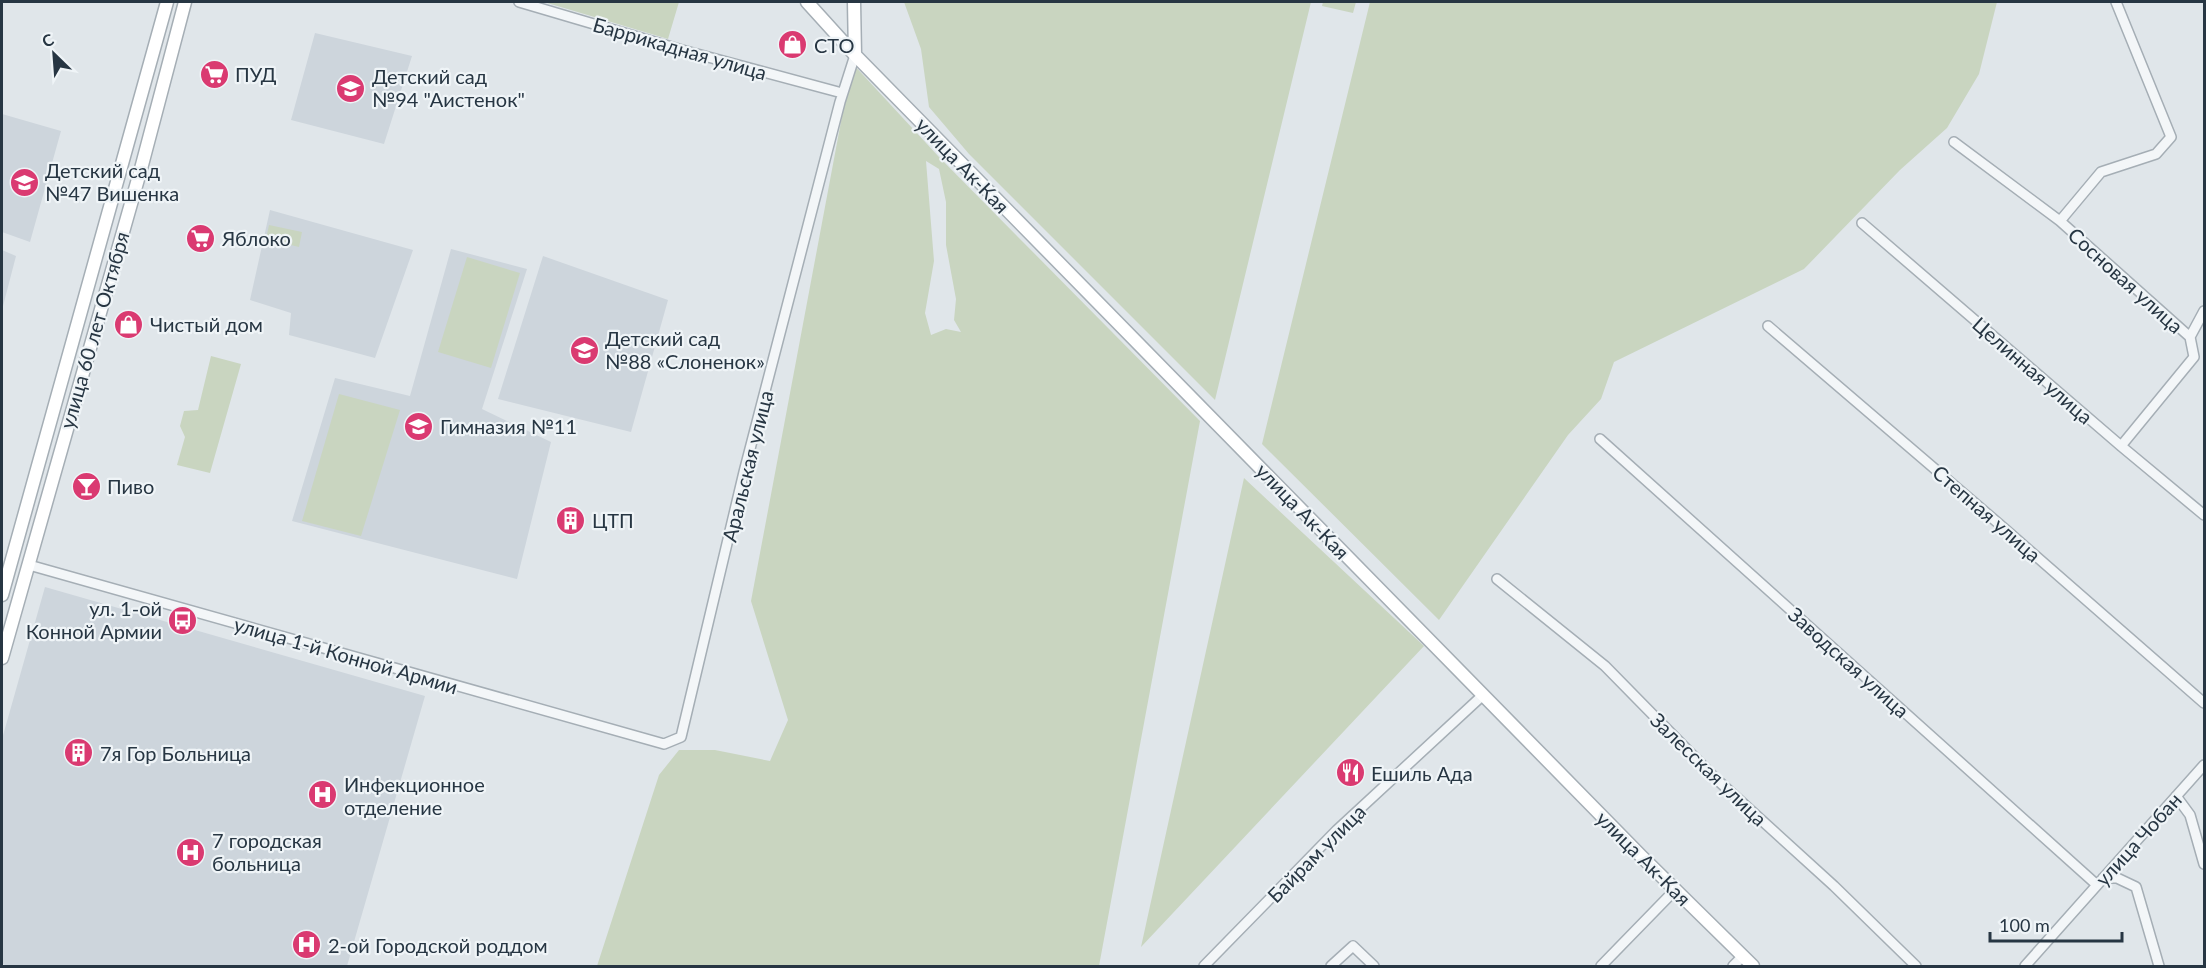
<svg xmlns="http://www.w3.org/2000/svg" width="2206" height="968" font-family="Lato,sans-serif">
<rect width="100%" height="100%" fill="#e0e6ea"/>
<path fill="#cdd5dc" d="M315,33L412,56L384,144L291,120Z
M2,114L61,131L30,242L2,232Z
M270,210L413,250L375,358L289,335L291,313L250,300Z
M451,249L527,269L482,409L551,442L517,579L292,521L335,378L410,396Z
M2,250L16,256L2,310Z
M543,256L668,300L631,432L498,399Z
M45,587L425,696L347,966H9L2,964V739Z"/>
<path fill="#c9d5c0" fill-rule="evenodd" d="M544,2H679L668,39Z
M904,2H1311L1215,400L969,154L929,107L921,49Z
M1323,2H1356L1353,13L1322,6Z
M1370,2H1997L1979,74L1947,128L1900,170L1804,269L1614,362L1601,399L1568,435L1439,620L1262,444Z
M852,63L939,157L1200,421L1099,966H597L659,775L679,750H715L770,761L788,720L751,601ZM926,161L939,169L946,202V245L956,299L954,320L961,332L946,329L931,335L925,313L934,261Z
M269,225L302,232L299,247L266,239Z
M467,257L520,273L491,368L438,352Z
M211,356L241,364L210,473L177,465L185,437L180,426L184,411L198,410Z
M339,394L400,410L361,536L302,521Z
M1244,478L1424,646L1141,947Z"/>
<g fill="none" stroke-linecap="round" stroke-linejoin="round">
<defs>
<path id="street" d="M519,2L682,50L842,93
M1954,142L2060,221L2190,337L2194,357L2121,446
M2060,221L2101,172L2156,154L2171,137L2116,2
M1862,223L2121,446L2204,515
M1768,326L2005,529L2204,703
M2190,337L2204,311
M1600,439L2097,885
M29,565L664,744L681,737L744,472L840,102L855,55
M1497,579L1605,666L1714,777L1834,886L1916,966
M2176,796L2190,815L2204,864
M2103,878H2117L2136,887L2159,966
M1204,966L1337,830L1483,695
M1331,966L1353,946L1374,966
M1601,966L1675,890
M1733,966L1743,956
M2025,966L2204,765"/>
<path id="secondary" d="M807,2L855,55L1641,856L1753,966
M854,2L855,55
M2,595L167,2
M2,658L142,165L185,2"/>
</defs>
<use href="#street" stroke="#a5aeb5" stroke-width="12"/>
<use href="#secondary" stroke="#a5aeb5" stroke-width="15"/>
<use href="#street" stroke="#f3f6f8" stroke-width="9"/>
<use href="#secondary" stroke="#fff" stroke-width="12"/>
</g>
<defs>
<symbol id="shop-disc" viewBox="-11 -11 22 22"><circle r="9.5" fill="#da3a71" stroke="#eff4f7"/><path d="M-5-2.5h2.3a2.7 3.5 0 0 1 5.4 0H5L5.5 6h-11ZM-1.5-2.5h3a1.5 2.3 0 0 0-3 0Z" fill="#fff"/></symbol>
<symbol id="supermarket-disc" viewBox="-11 -11 22 22"><circle r="9.5" fill="#da3a71" stroke="#eff4f7"/><path d="M-6-5.5h2.5l.6 2H6L4.5 2H-2.5L-4.4-4H-6ZM-1.5 3.2a1.3 1.3 0 1 0 .1 0ZM3 3.2a1.3 1.3 0 1 0 .1 0Z" fill="#fff"/></symbol>
<symbol id="school-disc" viewBox="-11 -11 22 22"><circle r="9.5" fill="#da3a71" stroke="#eff4f7"/><path d="M0-5L7-2L0 1L-7-2ZM-4 1L0 2.5L4 1V4Q0 6-4 4Z" fill="#fff"/></symbol>
<symbol id="bar-disc" viewBox="-11 -11 22 22"><circle r="9.5" fill="#da3a71" stroke="#eff4f7"/><path d="M-6-5H6L.8 .8V4.5H3.5V6h-7V4.5H-.8V.8Z" fill="#fff"/></symbol>
<symbol id="building-disc" viewBox="-11 -11 22 22"><circle r="9.5" fill="#da3a71" stroke="#eff4f7"/><path d="M-4-6H4V6H1V3H-1V6H-4ZM-2.5-4.3h1.7v1.8h-1.7ZM.8-4.3h1.7v1.8H.8ZM-2.5-1h1.7V.8h-1.7ZM.8-1h1.7V.8H.8Z" fill="#fff"/></symbol>
<symbol id="bus-disc" viewBox="-11 -11 22 22"><circle r="9.5" fill="#da3a71" stroke="#eff4f7"/><path d="M-5-6H5V4H4V6H2V4H-2V6H-4V4H-5ZM-3.5-4V0h7V-4ZM-3.5 1.2v1.5H-2V1.2ZM2 1.2v1.5H3.5V1.2Z" fill="#fff"/></symbol>
<symbol id="restaurant-disc" viewBox="-11 -11 22 22"><circle r="9.5" fill="#da3a71" stroke="#eff4f7"/><path d="M-5-6h1v4h1v-4h1v4h1v-4h1v5L-1.5 .5V6h-2V.5L-5-1ZM5-6V6H3V1.5H1.5Q1.5-4 5-6Z" fill="#fff"/></symbol>
<symbol id="hospital-disc" viewBox="-11 -11 22 22"><circle r="9.5" fill="#da3a71" stroke="#eff4f7"/><path d="M-5-5h3v3.5h4V-5h3V5h-3V1.5h-4V5h-3Z" fill="#fff"/></symbol>
</defs>
<g fill-rule="evenodd">
<use href="#shop-disc" x="776" y="28" width="33" height="33"/>
<use href="#supermarket-disc" x="198" y="58" width="33" height="33"/>
<use href="#school-disc" x="334" y="72" width="33" height="33"/>
<use href="#school-disc" x="8" y="166" width="33" height="33"/>
<use href="#supermarket-disc" x="184" y="222" width="33" height="33"/>
<use href="#shop-disc" x="112" y="308" width="33" height="33"/>
<use href="#school-disc" x="568" y="334" width="33" height="33"/>
<use href="#school-disc" x="402" y="410" width="33" height="33"/>
<use href="#bar-disc" x="70" y="470" width="33" height="33"/>
<use href="#building-disc" x="554" y="504" width="33" height="33"/>
<use href="#bus-disc" x="166" y="604" width="33" height="33"/>
<use href="#building-disc" x="62" y="736" width="33" height="33"/>
<use href="#restaurant-disc" x="1334" y="756" width="33" height="33"/>
<use href="#hospital-disc" x="306" y="778" width="33" height="33"/>
<use href="#hospital-disc" x="174" y="836" width="33" height="33"/>
<use href="#hospital-disc" x="290" y="928" width="33" height="33"/>
</g>
<g text-anchor="middle" dominant-baseline="central" stroke-width="4.5" stroke-linejoin="round" paint-order="stroke">
<g font-size="20" fill="#273643" stroke="#eff4f7" text-anchor="start">
<text x="814" y="45">СТО</text>
<text x="235" y="74">ПУД</text>
<text x="372" y="76">Детский сад<tspan x="372" dy="23">№94 "Аистенок"</tspan></text>
<text x="45" y="170">Детский сад<tspan x="45" dy="23">№47 Вишенка</tspan></text>
<text x="222" y="238">Яблоко</text>
<text x="150" y="324">Чистый дом</text>
<text x="605" y="338">Детский сад<tspan x="605" dy="23">№88 «Слоненок»</tspan></text>
<text x="440" y="426">Гимназия №11</text>
<text x="107" y="486">Пиво</text>
<text x="592" y="520">ЦТП</text>
<text x="162" y="608" text-anchor="end">ул. 1-ой<tspan x="162" dy="23">Конной Армии</tspan></text>
<text x="100" y="753">7я Гор Больница</text>
<text x="1371" y="773">Ешиль Ада</text>
<text x="344" y="784">Инфекционное<tspan x="344" dy="23">отделение</tspan></text>
<text x="212" y="840">7 городская<tspan x="212" dy="23">больница</tspan></text>
<text x="328" y="945">2-ой Городской роддом</text>
</g>
<g font-size="20" fill="#273643" stroke="#eff4f7">
<text transform="translate(680 48) rotate(16)">Баррикадная улица</text>
<text transform="translate(963 165) rotate(46)">улица Ак-Кая</text>
<text transform="translate(2126 280) rotate(42)">Сосновая улица</text>
<text transform="translate(94 330) rotate(-74)">улица 60 лет Октября</text>
<text transform="translate(2033 370) rotate(41)">Целинная улица</text>
<text transform="translate(747 466) rotate(-76)">Аральская улица</text>
<text transform="translate(1303 511) rotate(46)">улица Ак-Кая</text>
<text transform="translate(1987 513) rotate(41)">Степная улица</text>
<text transform="translate(346 655) rotate(16)">улица 1-й Конной Армии</text>
<text transform="translate(1849 662) rotate(42)">Заводская улица</text>
<text transform="translate(1709 769) rotate(44)">Залесская улица</text>
<text transform="translate(2138 839) rotate(-48)">улица Чобан</text>
<text transform="translate(1316 853) rotate(-45)">Байрам улица</text>
<text transform="translate(1644 858) rotate(45)">улица Ак-Кая</text>
</g>
</g>
<rect width="2206" height="968" fill="none" stroke="#273643" stroke-width="6"/>
<g transform="translate(54 54) rotate(335)" stroke="#eff4f7" stroke-width="4.5" paint-order="stroke">
<path d="M0-4.5L10 22L0 15L-10 22Z" fill="#273643"/>
<text y="-9" font-size="16" font-weight="bold" text-anchor="middle" fill="#273643">С</text>
</g>
<path d="M1990 932v9h132v-9" fill="none" stroke="#273643" stroke-width="3"/>
<text x="1999" y="932" font-size="18" fill="#273643" stroke="#eff4f7" stroke-width="4.5" paint-order="stroke">100 m</text>
</svg>
